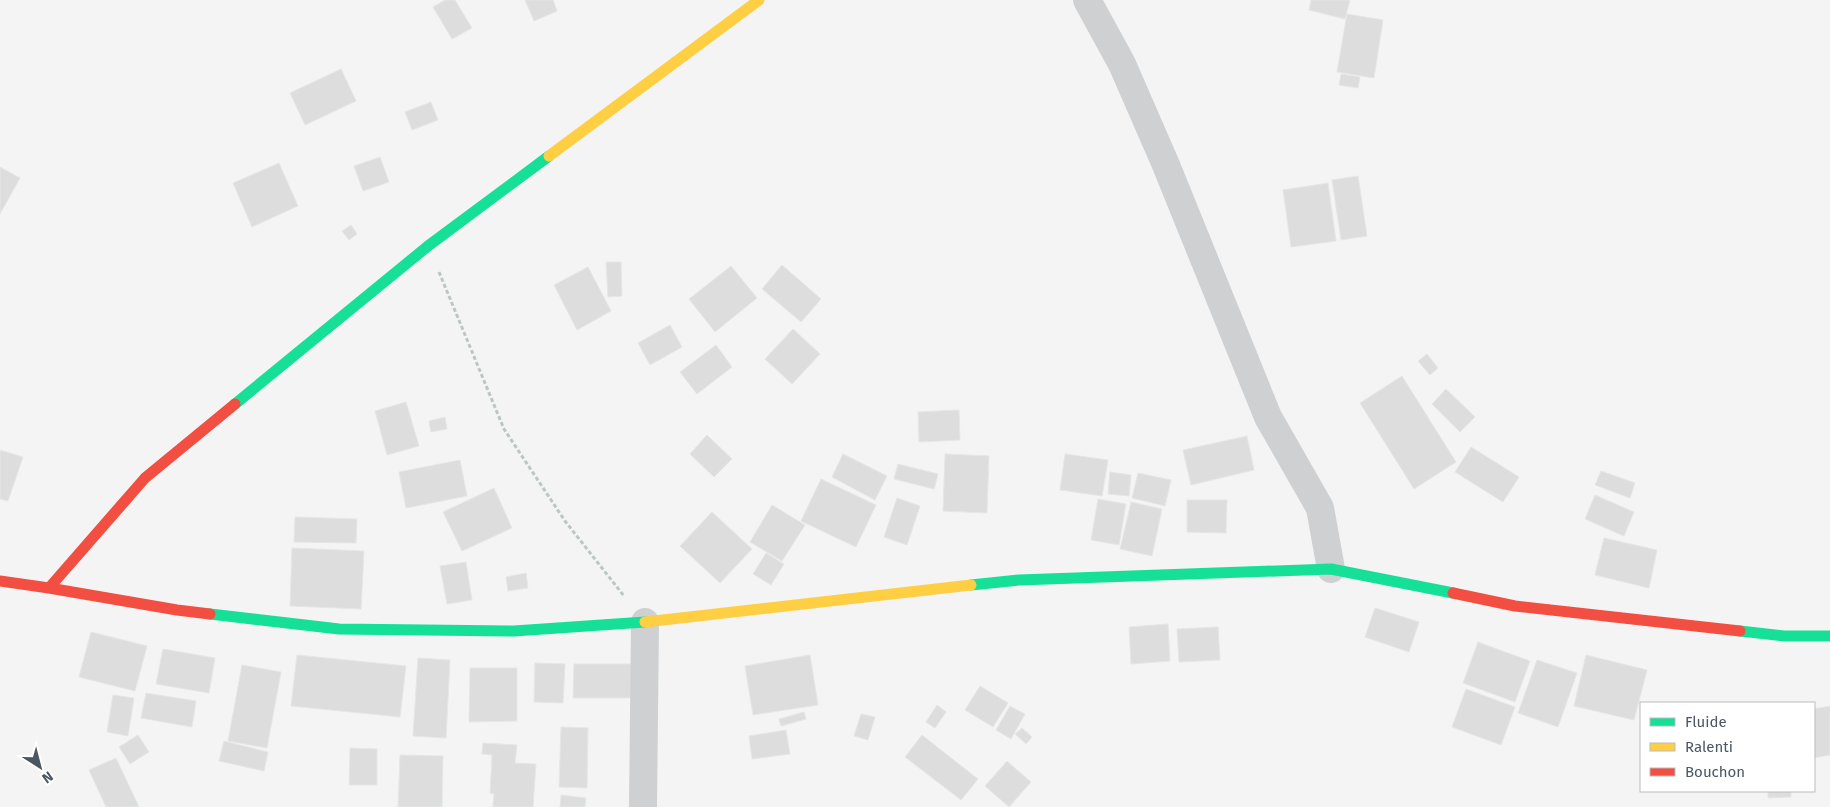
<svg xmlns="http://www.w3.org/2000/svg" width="1830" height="807" font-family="'Fira Sans',sans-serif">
<rect width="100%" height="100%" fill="#f4f4f4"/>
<path fill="#ddddde" stroke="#e5e6e7" d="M445,0H455L472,28L452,39L433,7Z
M525,0H553L557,11L534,21Z
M1311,0H1350L1345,19L1309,10Z
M1347,14L1383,20L1374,78L1337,72Z
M341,69L356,101L305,125L290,93Z
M1341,74L1360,77L1358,88L1339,85Z
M431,102L438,120L412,130L405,112Z
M380,157L389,182L363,191L354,166Z
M279,163L298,206L252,227L233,183Z
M0,167L20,178L0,214Z
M1358,176L1367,236L1341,240L1332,180Z
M1328,183L1336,241L1291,247L1283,190Z
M351,225L357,234L349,240L342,231Z
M606,262H621L622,296L608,297Z
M782,265L821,299L801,322L762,289Z
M731,266L757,298L715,332L689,299Z
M588,267L611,311L577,330L554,285Z
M670,325L682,347L650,365L638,343Z
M793,329L820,354L792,384L765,359Z
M716,345L732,367L697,394L680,372Z
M1427,354L1438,368L1430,375L1418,361Z
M1402,376L1456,462L1414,489L1360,403Z
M1446,389L1475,417L1460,432L1432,404Z
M406,402L419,446L387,455L375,411Z
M959,410L960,440L919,442L918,412Z
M445,417L447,429L431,432L429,421Z
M707,435L732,459L714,477L690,454Z
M1247,436L1254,470L1191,485L1183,450Z
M1471,447L1519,477L1503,502L1455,472Z
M0,450L23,457L8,501L0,499Z
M843,454L887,476L875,500L832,477Z
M945,454L989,456L987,513L943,511Z
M1065,454L1108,460L1102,496L1060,490Z
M460,460L467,496L406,508L399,472Z
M898,464L938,474L934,489L894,479Z
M1601,471L1635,483L1630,498L1595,485Z
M1110,472L1131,475L1129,496L1108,494Z
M1138,473L1171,480L1165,506L1132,498Z
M821,479L876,505L856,547L801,521Z
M494,488L512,528L462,551L443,512Z
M1595,495L1634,512L1624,536L1585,519Z
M897,498L920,506L907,545L884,537Z
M1098,499L1126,504L1119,545L1091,540Z
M1187,500H1227L1226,533L1187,532Z
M1131,502L1162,509L1152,556L1120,549Z
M772,505L805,525L782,561L750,542Z
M712,512L752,549L720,583L680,546Z
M295,517L357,519L356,543L294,542Z
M1604,538L1657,550L1649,588L1595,575Z
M292,548L364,551L361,609L290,606Z
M766,553L784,564L771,585L753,574Z
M466,562L472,600L447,604L440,566Z
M526,573L528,588L508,591L506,577Z
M1375,608L1419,622L1409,652L1365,637Z
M1168,624L1170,661L1131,664L1129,627Z
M1218,627L1220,660L1179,662L1177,629Z
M91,632L147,646L135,691L79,677Z
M1478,642L1530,661L1515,702L1463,683Z
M163,649L215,658L209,693L156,684Z
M297,655L406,666L400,717L291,706Z
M810,655L818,705L753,715L745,666Z
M1586,655L1647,670L1634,720L1574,706Z
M418,658L450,660L446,738L413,736Z
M1537,660L1577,673L1558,727L1518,713Z
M535,663L565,664L563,703L534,702Z
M574,664H638V698H573Z
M242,665L281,672L267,748L228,741Z
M470,668H517V721L469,722Z
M980,686L1008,703L993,727L965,710Z
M1466,689L1515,707L1501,745L1452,727Z
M146,693L196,701L192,727L141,718Z
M113,695L134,698L128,736L107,732Z
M937,705L946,712L935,728L926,722Z
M1010,706L1025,714L1011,739L996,730Z
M1830,706V755L1814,758V709Z
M804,712L806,719L781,726L779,719Z
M861,714L875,717L868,740L854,736Z
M561,727L588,728L587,788L559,787Z
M1022,728L1032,737L1026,744L1015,734Z
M786,730L790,754L752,759L749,736Z
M138,735L149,752L130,764L119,747Z
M922,735L978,779L961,800L905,757Z
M224,741L268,752L264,771L219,761Z
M483,743L517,745L515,763L536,764L533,807H493L494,794L490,793L492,755L482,754Z
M350,748L377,749V785H349Z
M400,755L443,756L442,807H398Z
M116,758L139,807H106L89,770Z
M1007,761L1031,782L1009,807L985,786Z
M1768,791H1791V797L1768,798Z
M561,795L586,798L585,807H560Z"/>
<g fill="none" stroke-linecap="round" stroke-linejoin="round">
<path stroke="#bcc7c4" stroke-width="3" stroke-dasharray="4 2.5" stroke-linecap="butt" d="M439,272L504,429L565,521L624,596"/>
<path stroke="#ced0d2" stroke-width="28" d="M1087,0L1122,64L1166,165L1268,417L1320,508L1331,569
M643,807L645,622"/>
<path stroke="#16e098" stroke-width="11" d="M235,404L428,246L549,156
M971,585L1019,580L1331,569L1453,593
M210,614L339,629L514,631L645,622
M1740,631L1784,636H1830"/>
<path stroke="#ffcf43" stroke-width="11" d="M549,156L759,0
M645,622L971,585"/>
<path stroke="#f24e42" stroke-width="11" d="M0,581L49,588L145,478L235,404
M49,588L177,610L210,614
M1453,593L1515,606L1740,631"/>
</g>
<rect x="1640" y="702" width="175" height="90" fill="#ffffff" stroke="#b7bbc0"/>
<rect x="1650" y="718" width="25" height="8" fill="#16e098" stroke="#b7bbc0"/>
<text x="1685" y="727" font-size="15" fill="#4a5661">Fluide</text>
<rect x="1650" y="743" width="25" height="8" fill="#ffcf43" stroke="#b7bbc0"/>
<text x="1685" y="752" font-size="15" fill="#4a5661">Ralenti</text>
<rect x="1650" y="768" width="25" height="8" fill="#f24e42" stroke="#b7bbc0"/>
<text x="1685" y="777" font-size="15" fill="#4a5661">Bouchon</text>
<g transform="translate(40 767) rotate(144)" stroke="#ffffff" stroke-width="4" paint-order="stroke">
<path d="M0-4L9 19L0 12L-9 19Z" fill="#4a5661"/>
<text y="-8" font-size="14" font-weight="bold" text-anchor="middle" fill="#4a5661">N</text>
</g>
</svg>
